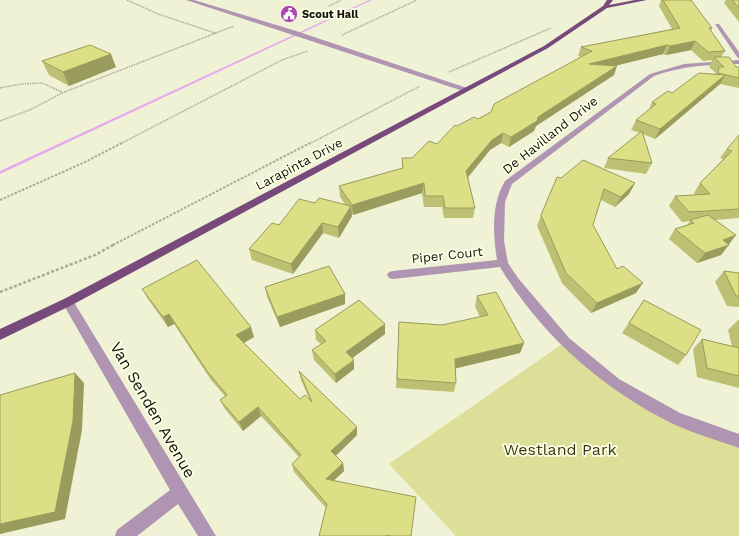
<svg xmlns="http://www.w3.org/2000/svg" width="739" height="536" font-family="'Work Sans',sans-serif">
<rect width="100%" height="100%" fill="#f0f2d5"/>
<path fill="#dddf99" d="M565,342L614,383L739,441V536H456L389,464Z"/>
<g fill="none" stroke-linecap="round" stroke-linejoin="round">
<path fill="#e6a9ec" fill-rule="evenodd" d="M369,0H372L0,174V171Z"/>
<path stroke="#aaab94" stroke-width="1.5" stroke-dasharray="1.5 1" stroke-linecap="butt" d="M127,0L158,14L215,33
M329,6L341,0
M342,35L417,0
M449,72L551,28
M0,88L21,84L42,83L62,92
M0,121L32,109L62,93L234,26
M120,144L282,60L308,51
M309,144L420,86"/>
<path stroke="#aaab94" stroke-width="2" stroke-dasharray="2.5 1.5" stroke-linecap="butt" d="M0,200L83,163L122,143
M113,245L310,143"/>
<path stroke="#aaab94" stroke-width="2.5" stroke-dasharray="3 2" stroke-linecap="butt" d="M0,292L95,255L115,244"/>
<path fill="#af95b1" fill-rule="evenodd" d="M186,0H194L293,30L470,89L463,91Z"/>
<path fill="#af95b1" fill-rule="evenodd" d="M715,24H719L739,52V58L737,57Z
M739,60V64C710,64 682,66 654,76L512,184L505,202L504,241L508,263L518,278L569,338L619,379L680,413L739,434V448C717,440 692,433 671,423C601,388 540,334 500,267L393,279L389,278L387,275L389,272L393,271L497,260C493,234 491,204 505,181L650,74L684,64Z
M68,297L72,299L216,536H198L178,504L137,536H115L117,530L170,490L62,302L64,299Z"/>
<path fill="#784a7c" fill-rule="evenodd" d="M607,0H613L609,5L635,0H647L607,8L548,48L72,305L0,340V329L64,299L544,46L603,6Z"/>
</g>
<path fill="#bdc072" d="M661,0H663L712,28L711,31L725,51L721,57L736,67H739V88L720,84L655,139L643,134L652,163L646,174L604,168L608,158L640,133L631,130L636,120L649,110L652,102L672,93L715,74L716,73L709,67L712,60L703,61L691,50L666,55L663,54L614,66V75L536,126L534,131L509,147L501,143L490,150L468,177L475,208L473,218H444L442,207H424L422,193L353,215L352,213V216L339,238L323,233L293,274L252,260L249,249L279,225L315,203L345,204L340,197L339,186L402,168V158H412L437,144L457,126L478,119L491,112L581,57L578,56L581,47L672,29L659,6Z
M726,0H739V22L724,3Z
M42,61L116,67L69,86L49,75Z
M739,135V218L715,220L729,245L721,255L697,263L669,239L675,229L687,225L690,221L682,222L669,206L675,196L695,195L694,193L700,183L723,159L720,158L727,149Z
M561,178L635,183L629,194L615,207L601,200L593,225L617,269L636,293L591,313L562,283L537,226L541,215Z
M724,271L739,273V307L727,306L715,282Z
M265,287L345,294V304L280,327L267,297Z
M142,289L254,337L244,343L300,399L309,398L301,380L299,371L357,427V435L336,456L343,463L344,471L333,481L411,536H319L326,508L294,472L292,464L299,457L261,416L243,431L225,409L220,400L225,396L211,380L174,324L168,327L148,299Z
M477,296L524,343L520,353L456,368V383L454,392L396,388L399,322L442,325L480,317L475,306Z
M644,300L686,355L678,365L622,333Z
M738,320H739V388L697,377L693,349L702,339L732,346L728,330Z
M315,330L385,334L352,358L354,360V369L336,383L314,360L312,350L321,344L316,340Z"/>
<path fill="#9a9c5d" d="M695,41L691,50L666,55L670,46Z
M667,45L663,54L586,73L589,64Z
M111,54L116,67L69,86L63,72Z
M617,66L614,75L536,126L534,131L509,147L511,137L538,117Z
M725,75L720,84L655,139L660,129Z
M503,133L501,143L490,150L465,181L466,171L492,140Z
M424,183L422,193L353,215L352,205Z
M635,183L629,194L615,207L621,197Z
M351,206L352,216L339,238L338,227Z
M322,223L323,233L293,274L291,264Z
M736,235L721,255L697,263L705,253L723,240Z
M643,283L636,293L591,313L597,303Z
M345,294V304L280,327L277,317Z
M169,314L174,324L168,327L163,317Z
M385,324V334L347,362L346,352Z
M251,327L254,337L240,345L236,335Z
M524,343L520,353L453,369L455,359Z
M354,360V369L336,383L335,374Z
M75,373L84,383L82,430L65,519L0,534V524Z
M258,407L261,416L243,431L239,422Z
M357,427V435L332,459L331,451Z
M343,463L344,471L327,487L326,479Z"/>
<path fill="#dcdf85" stroke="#9a9c5d" d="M663,0H691L712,28H709L725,51L708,52L695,41L670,46L667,45L589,64L617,66L538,117L537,121L511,137L503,133L492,140L466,171L475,208H445L443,196H425L424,183L352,205L339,186L403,168L402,158H412L429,141L437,144L455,125L457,126L474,117L478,119L491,112L494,104L592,51L581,47L680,28Z
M732,0H739V8Z
M90,45L111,54L63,72L42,61Z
M714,57H729L736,67H739V78L718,73L719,67H724Z
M699,73L725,75L660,129L636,120L656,104L652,102L668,91L672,93Z
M642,131L652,163L608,158Z
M739,135V209L689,212L675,196L710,194L700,183L732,151L727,149Z
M583,160L635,183L621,197L604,189L593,225L617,269L623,266L643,283L597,303L566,273L541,215L557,177L561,178Z
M319,198L351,206L338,227L322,223L291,264L249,249L272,223L279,225L299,199L315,203Z
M708,215L736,235L723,240L729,245L705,253L675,229L694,223L690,220Z
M197,260L251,327L236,335L300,399L305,395L312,402L299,371L357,427L331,451L343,463L326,479L416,497L411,536H391L387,535V536H319L327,504L292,464L301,455L258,407L239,422L220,400L227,395L207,371L169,314L163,317L142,289Z
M329,266L345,294L277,317L265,287Z
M724,271L739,273V296H736Z
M496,292L524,343L455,359L456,383L397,379L399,322L442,325L488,315L477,296Z
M359,300L385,324L346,352L354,360L335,374L312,350L326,341L315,330Z
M644,300L701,330L686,355L629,323Z
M702,339L739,348V376L707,368Z
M75,373L73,421L55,512L0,524V395Z"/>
<defs>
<symbol id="civic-disc" viewBox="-11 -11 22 22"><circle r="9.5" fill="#a748b1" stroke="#fdffe7"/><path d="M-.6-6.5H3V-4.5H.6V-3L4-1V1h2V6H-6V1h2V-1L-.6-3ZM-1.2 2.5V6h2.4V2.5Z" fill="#fff"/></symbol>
</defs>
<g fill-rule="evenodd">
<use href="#civic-disc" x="279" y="4" width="20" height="20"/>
</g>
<g text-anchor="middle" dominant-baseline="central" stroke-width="3.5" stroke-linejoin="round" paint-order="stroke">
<g font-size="11" font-weight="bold" fill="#15160c" stroke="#fdffe7" text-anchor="start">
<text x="302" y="14">Scout Hall</text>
</g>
<g font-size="13" fill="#15160c" stroke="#fdffe7">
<text transform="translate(550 135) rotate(-38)">De Havilland Drive</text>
<text transform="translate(299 164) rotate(-28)">Larapinta Drive</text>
<text transform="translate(447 255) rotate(-6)">Piper Court</text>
</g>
<g font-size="16" fill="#15160c" stroke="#fdffe7">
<text transform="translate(153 410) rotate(60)">Van Senden Avenue</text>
</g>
<g font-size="16" fill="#393a13" stroke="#fdffe7">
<text x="560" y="449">Westland Park</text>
</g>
</g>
</svg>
